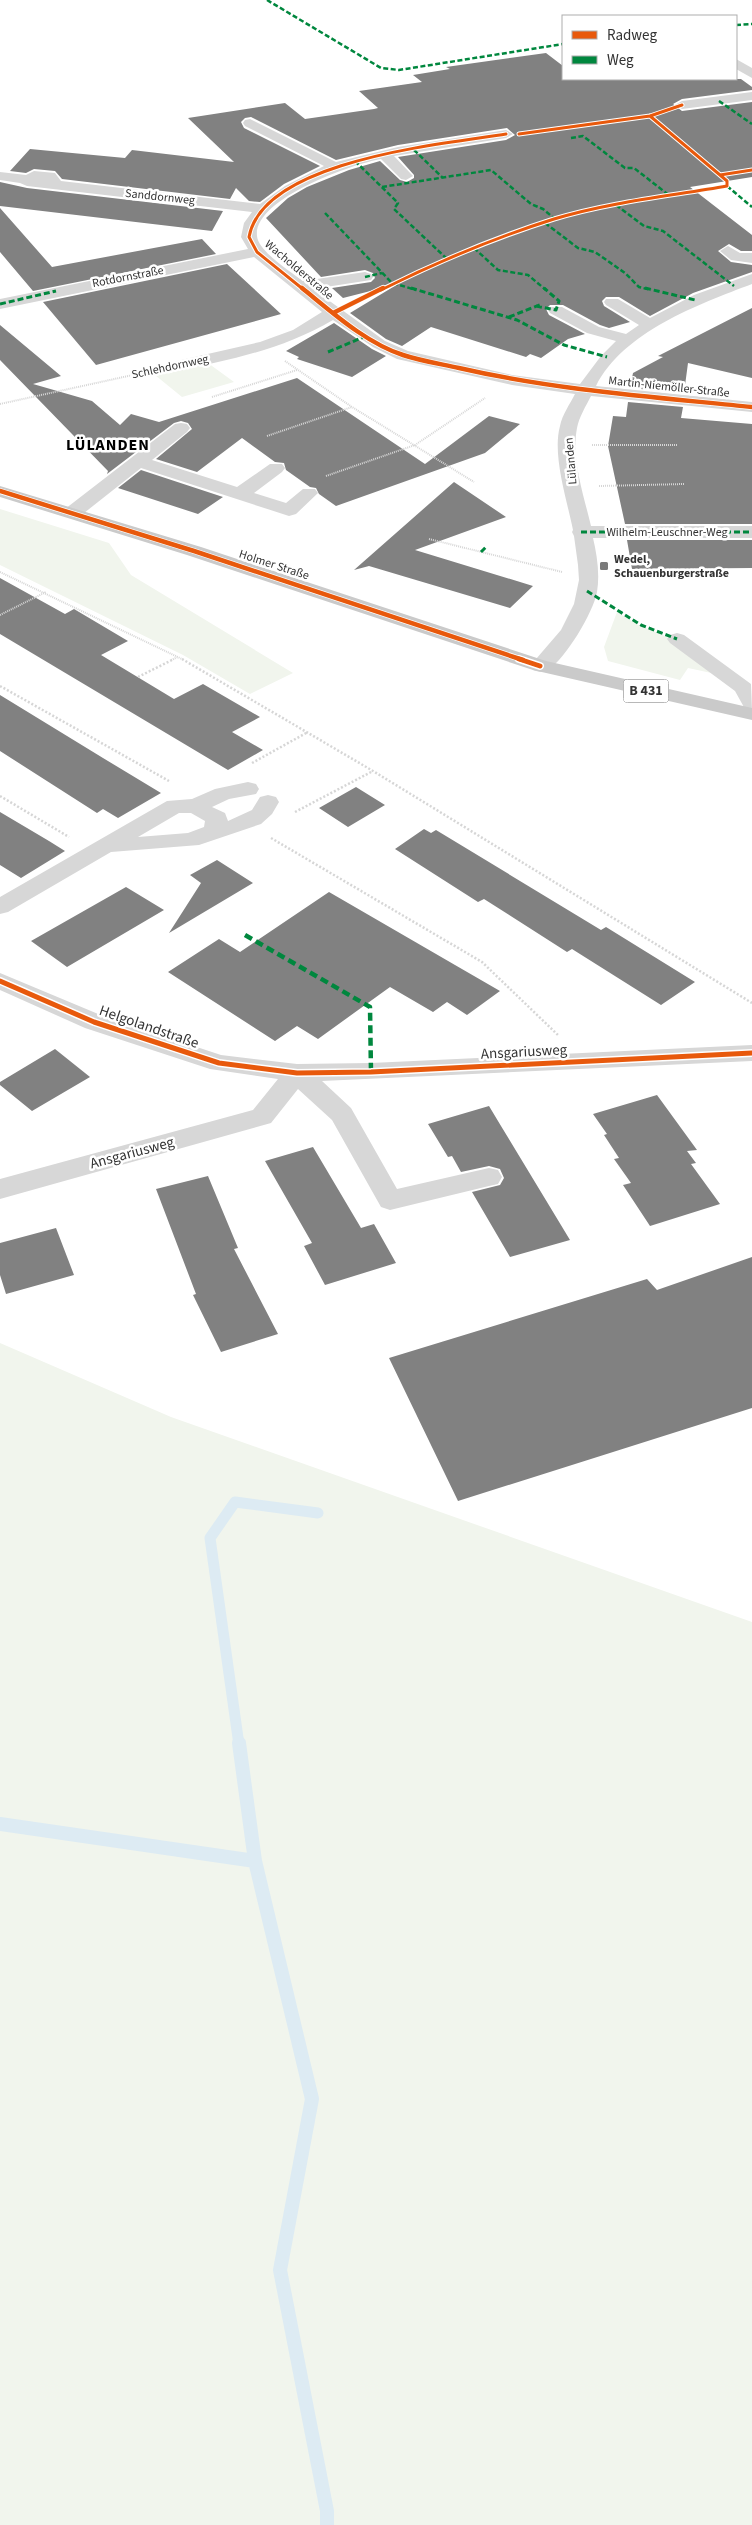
<svg xmlns="http://www.w3.org/2000/svg" width="752" height="2525" font-family="'Source Sans 3',sans-serif">
<rect width="100%" height="100%" fill="#fff"/>
<path fill="#f1f5ed" d="M208,363L234,382L182,397L155,375Z
M0,509L109,543L131,575L293,673L250,694L183,655L0,565Z
M617,612L638,625L670,638L716,674L688,668L680,680L608,661L604,647Z
M0,1343L171,1417L752,1622V2525H0Z"/>
<g fill="none" stroke-linecap="round" stroke-linejoin="round">
<path stroke="#ddebf3" stroke-width="11" d="M239,1745L210,1538L235,1502L318,1513"/>
<path stroke="#ddebf3" stroke-width="14" d="M239,1743L255,1861
M0,1824L255,1861L312,2099L280,2270L327,2511V2525"/>
</g>
<path fill="#818181" d="M546,53L563,66V79H741L752,87V90L682,99L673,104L682,111L752,102V177L690,187L752,235V251H741L729,244L718,251L731,262L752,265V272L693,293L650,316L619,297H606L602,301L604,306L630,322L609,328L600,325L563,305H550L546,309L549,315L585,334L568,339L541,358L530,354L526,357L431,327L402,346L386,339L350,313L398,284L343,298L332,288L371,282L375,278L373,273L365,270L321,277L266,218L288,198L307,187L349,170L380,161L400,180L407,182L414,178V175L398,157L506,140L515,135L507,128L398,145L336,160L251,117L245,118L241,122L244,128L320,166L284,184L260,202L249,201L236,188L230,199L62,179L55,171L34,169L26,173L10,171L30,149L125,158L132,150L234,162L188,118L285,103L305,119L374,109L378,108L359,91L422,82L413,75L450,69L446,67Z
M0,182L27,188L223,211L212,231L0,206Z
M0,208L52,267L202,239L216,254L33,291L0,252Z
M227,264L281,314L96,365L43,302Z
M752,308V378L688,363L684,393L630,388L633,373L663,357L658,356Z
M334,323L372,349L386,356L352,377L297,359L299,357L286,351Z
M0,325L61,376L33,384L92,401L120,425L131,414L159,422L297,378L425,464L489,416L520,424L485,453L336,506L319,494L316,488L310,487L286,470L284,463L275,462L242,438L197,472L156,459L192,429L188,423L181,421L174,423L107,474L108,471L0,360Z
M628,402L683,407L681,418L752,424V524H625L608,446L613,416L626,417Z
M141,470L223,497L198,514L118,488Z
M454,482L506,517L415,550L533,586L510,608L369,566L354,570Z
M627,540H752V568L632,569Z
M0,578L65,614L74,609L128,641L101,655L174,699L203,684L260,717L232,732L263,750L228,770L0,634Z
M0,695L103,758L161,793L118,818L103,809L97,813L0,751Z
M356,787L385,805L348,827L319,808Z
M0,812L49,841L65,851L21,878L0,865Z
M424,829L431,833L436,830L601,930L606,927L695,982L661,1005L572,949L567,952L484,899L478,902L395,849Z
M217,860L253,883L169,933L201,883L190,875Z
M126,887L164,910L67,967L31,941Z
M329,892L455,965L500,991L467,1015L447,1002L433,1012L390,987L318,1039L297,1026L275,1041L168,972L219,939L240,952Z
M55,1049L90,1077L32,1111L0,1085V1082Z
M657,1095L697,1150L687,1151L696,1163L691,1164L720,1204L650,1226L623,1185L631,1183L614,1159L619,1158L604,1135L607,1134L593,1114Z
M489,1106L501,1126L570,1240L510,1257L472,1192L500,1185L504,1178L500,1169L489,1166L461,1172L452,1156L448,1157L428,1124Z
M313,1147L361,1228L374,1224L396,1263L325,1285L304,1246L312,1243L265,1161Z
M208,1176L238,1248L234,1249L278,1334L221,1352L193,1295L196,1294L156,1189Z
M56,1228L74,1275L6,1294L0,1275V1243Z
M752,1257V1408L458,1501L389,1358L647,1279L657,1290Z"/>
<g fill="none" stroke-linecap="round" stroke-linejoin="round">
<path stroke="#d6d6d6" stroke-width="2" stroke-dasharray="1 1" stroke-linecap="butt" d="M285,361L352,407L474,482
M212,397L297,370
M0,404L151,371
M267,436L352,407
M592,445H678
M326,476L415,445L485,398
M599,486L684,484
M429,539L562,572
M0,572L184,660
M0,615L46,592
M171,660L178,657"/>
<path stroke="#d6d6d6" stroke-width="2.5" stroke-dasharray="2 2" stroke-linecap="butt" d="M182,659L373,771L752,1003
M138,677L174,659
M0,686L169,781
M252,763L308,732
M0,796L69,837
M295,812L373,771
M271,838L482,962L559,1036"/>
<path fill="#d7d7d7" fill-rule="evenodd" d="M736,59L752,68V78L736,69Z
M752,92V100L682,109L675,105L682,101Z
M250,119L336,162L398,147L506,130L513,134L506,138L394,156L413,176L406,180L401,179L381,159C352,164 253,199 257,236C258,251 291,272 303,281L365,272L371,274L373,277L371,280L313,289L385,341L408,351L512,375L580,384L601,356L616,341L587,333L550,313L548,310L550,307H562L599,327L626,334L639,325L606,305L604,302L606,299H618L650,318L694,295L752,274V284C699,304 623,332 596,386L752,402V412L591,396C586,406 579,417 577,428C571,459 584,496 591,526H752V538H593C597,555 600,574 597,592C593,613 566,658 548,670C543,673 538,672 533,670L530,666L561,630L574,604L579,580L578,565L574,536L572,532L573,530C567,500 552,455 560,426C562,415 570,404 575,394L512,385L397,359L373,347L333,320C282,350 231,359 174,372L168,371L166,367L168,363L260,342L293,330L322,312L254,257L0,309V299L248,249L241,237L244,223L252,212L27,186L20,183L0,180V172L26,175L34,171L55,173L61,181L260,204L285,186L324,166L245,126L243,123L245,120Z
M728,246L740,253H752V263L731,260L720,251Z
M181,423L187,424L190,428L187,432L152,460L237,487L270,464H282L285,468L282,472L254,493L286,503L303,489H315L318,493L296,514L289,516L141,468L79,517H65L63,513L65,509L175,424Z
M677,633L684,635L751,684L752,711L745,709L735,691L670,643L667,639L670,635Z
M248,782L256,784L259,789L256,794L229,799L212,807L225,813L228,821L252,810L260,797L268,795L276,797L279,802L272,814L261,824L199,845L111,852L8,912L0,914V897L167,801L192,799L215,789ZM179,813H191L205,821L204,827L188,833L138,837Z
M0,973L103,1016L221,1055L297,1064L371,1063L752,1045V1061L322,1081L351,1108L397,1189L489,1168L498,1170L502,1177L498,1184L489,1186L390,1210L381,1207L332,1120L298,1089L271,1123L0,1199V1179L253,1110L278,1079L210,1069L85,1028L0,990Z"/>
<path fill="#cacaca" fill-rule="evenodd" d="M0,486L201,547L546,661L752,708V720L533,670L187,555L0,497Z"/>
<path stroke="#00873e" stroke-width="2.5" stroke-dasharray="5 2.5" stroke-linecap="butt" d="M267,0L381,68L399,70L563,44
M736,25L752,24
M719,101L752,124
M571,138L583,136L625,168H634L670,196
M414,150L443,178
M355,161L398,203L394,209L446,258
M727,186L752,207
M382,187L491,170L531,204L543,209L555,219
M616,205L644,226L663,231L734,286
M325,213L392,283
M545,223L578,248L595,252L625,273L639,287L651,290
M474,248L498,270L528,275L546,290
M365,277L382,273
M393,283L416,290"/>
<path stroke="#00873e" stroke-width="3" stroke-dasharray="6 3" stroke-linecap="butt" d="M411,288L517,320L564,345L607,357
M645,288L695,300
M0,304L56,291
M536,306L556,310L559,301L544,288
M509,317L542,304
M328,352L366,336
M581,532H752
M481,552L486,547
M587,591L641,625L677,639"/>
<path stroke="#00873e" stroke-width="4.5" stroke-dasharray="8 4.5" stroke-linecap="butt" d="M245,935L370,1007L371,1072"/>
<defs>
<path id="cycleway-far2" d="M650,116L720,175
M519,134L650,116L682,105
M304,290L257,252L249,237C263,160 444,144 506,134
M381,290C437,262 494,238 554,219C610,202 670,196 727,186V181L720,175L752,170"/>
<path id="cycleway-far1" d="M302,288C333,313 366,343 403,355C421,361 441,364 459,368C555,390 654,397 752,407
M333,313L383,288
M0,491L194,551L523,660"/>
<path id="cycleway" d="M519,659L540,666
M0,981L94,1022L219,1063L297,1073L371,1072L752,1053"/>
</defs>
<use href="#cycleway-far2" stroke="#fff" stroke-width="5"/>
<use href="#cycleway-far1" stroke="#fff" stroke-width="6"/>
<use href="#cycleway" stroke="#fff" stroke-width="8"/>
<use href="#cycleway-far2" stroke="#e8590c" stroke-width="3"/>
<use href="#cycleway-far1" stroke="#e8590c" stroke-width="4.5"/>
<use href="#cycleway" stroke="#e8590c" stroke-width="5"/>
</g>
<rect fill="#7a7a7a" stroke="#fff" stroke-width="2" x="599" y="561" width="10" height="10" rx="2.5"/>
<g text-anchor="middle" dominant-baseline="central" stroke-width="5" stroke-linejoin="round" paint-order="stroke">
<g font-size="12" fill="#333" stroke="#fff">
<text transform="translate(160 197) rotate(6)">Sanddornweg</text>
<text transform="translate(299 270) rotate(40)">Wacholderstraße</text>
<text transform="translate(128 277) rotate(-11)">Rotdornstraße</text>
<text transform="translate(170 367) rotate(-12)">Schlehdornweg</text>
<text transform="translate(669 387) rotate(6)">Martin-Niemöller-Straße</text>
<text transform="translate(571 461) rotate(-95)">Lülanden</text>
<text x="667" y="532">Wilhelm-Leuschner-Weg</text>
<text transform="translate(274 565) rotate(18)">Holmer Straße</text>
</g>
<g font-size="12" font-weight="bold" fill="#333" stroke="#fff" text-anchor="start">
<text x="614" y="559">Wedel,<tspan x="614" dy="14">Schauenburgerstraße</tspan></text>
</g>
<rect fill="#fff" stroke="#707070" stroke-width="1" x="623.5" y="679.5" width="45" height="23" rx="4"/>
<g font-size="14" font-weight="bold" fill="#333">
<text x="646" y="691">B 431</text>
</g>
<g font-size="15" fill="#333" stroke="#fff">
<text transform="translate(149 1027) rotate(19)">Helgolandstraße</text>
<text transform="translate(524 1052) rotate(-3)">Ansgariusweg</text>
<text transform="translate(132 1153) rotate(-15)">Ansgariusweg</text>
</g>
<g font-size="16" font-weight="bold" letter-spacing="1" fill="#000" stroke="#fff">
<text x="108" y="445">LÜLANDEN</text>
</g>
</g>
<rect x="562" y="15" width="175" height="65" fill="#ffffff" stroke="#adadad"/>
<rect x="572" y="31" width="25" height="8" fill="#e8590c" stroke="#adadad"/>
<text x="607" y="40" font-size="15" fill="#333333">Radweg</text>
<rect x="572" y="56" width="25" height="8" fill="#00873e" stroke="#adadad"/>
<text x="607" y="65" font-size="15" fill="#333333">Weg</text>
</svg>
